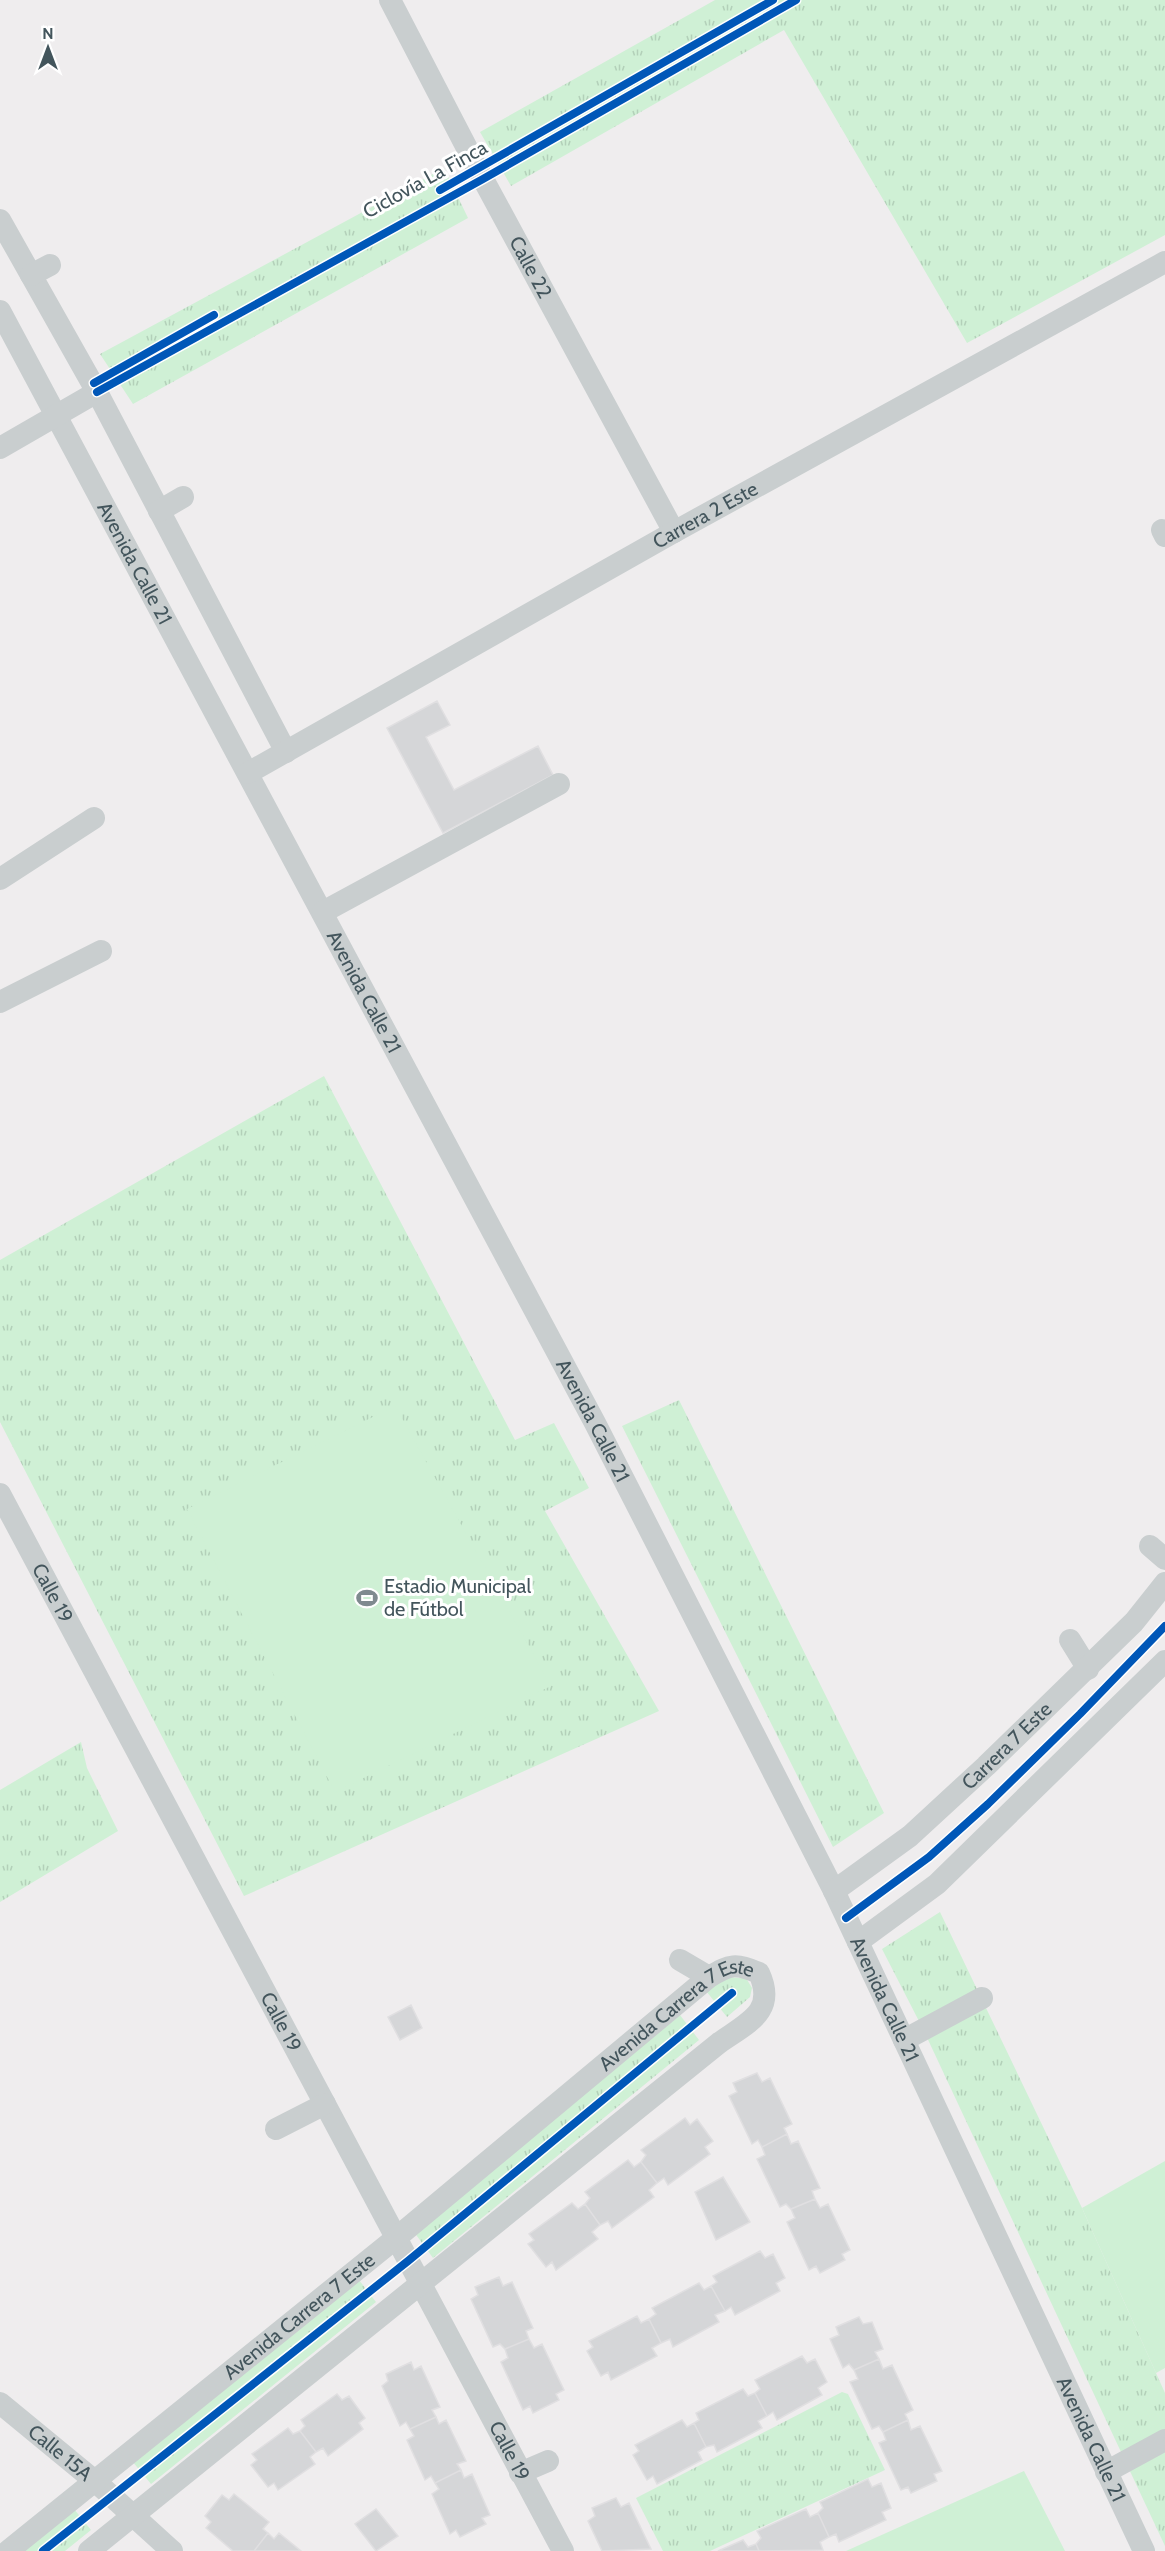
<svg xmlns="http://www.w3.org/2000/svg" width="1165" height="2551" font-family="Cabin,sans-serif">
<defs>
<pattern id="grass-tufts" width="24" height="20" patternUnits="userSpaceOnUse" patternTransform="scale(1.5)"><rect width="24" height="20" fill="#cff0d5"/><path d="M3 7l-1-3M5 7V3M7 7l1-3M15 17l-1-3M17 17v-4M19 17l1-3" fill="none" stroke="#b3d0b9"/></pattern>
</defs>
<rect width="100%" height="100%" fill="#efedee"/>
<path fill="url(#grass-tufts)" d="M715,0H1165V235L967,343L784,30L511,186L480,132Z
M444,168L468,218L133,404L100,354Z
M324,1076L515,1440L554,1423L589,1488L545,1511L659,1711L244,1896L0,1422V1260Z
M679,1400L884,1813L833,1847L622,1426Z
M81,1742L87,1768L118,1831L0,1902V1790Z
M940,1912L1082,2208L1165,2393V2546L923,2029L882,1949Z
M722,1977L746,1978L752,1988L750,1997L727,2017L706,1991Z
M680,2015L699,2040L433,2258L414,2232Z
M359,2280L376,2302L151,2484L132,2461Z
M842,2392L848,2394L885,2470L710,2551H663L636,2498Z
M74,2509L91,2530L65,2551H21Z"/>
<path fill="#cff0d5" d="M395,1406L551,1686L335,1792L187,1509Z
M1165,2161V2368L1156,2373L1082,2208Z
M1024,2471L1065,2551H846Z"/>
<path fill="#d5d6d8" stroke="#e0dfe1" stroke-width="1.5" d="M437,701L450,725L426,737L454,790L538,746L553,775L443,833L387,728Z
M411,2005L422,2028L400,2040L388,2017Z
M757,2073L762,2082L770,2078L792,2124L784,2128L787,2134L762,2147L758,2140L752,2144L729,2096L737,2092L733,2083Z
M685,2118L690,2125L697,2119L713,2141L705,2147L710,2154L668,2185L664,2178L657,2183L641,2162L646,2155L641,2150Z
M787,2134L791,2144L798,2141L820,2188L812,2191L815,2199L791,2209L786,2204L780,2207L757,2159L765,2155L762,2147Z
M628,2160L634,2167L641,2162L657,2183L649,2190L654,2197L612,2228L608,2221L600,2225L585,2204L590,2198L585,2192Z
M723,2177L750,2222L716,2240L695,2192Z
M815,2199L820,2208L828,2204L850,2250L842,2254L845,2260L820,2273L816,2266L809,2270L787,2222L795,2218L791,2209Z
M572,2203L578,2209L585,2204L600,2225L592,2232L598,2239L556,2270L552,2262L546,2267L528,2244L534,2240L529,2234Z
M760,2251L765,2258L773,2254L785,2278L776,2283L780,2291L735,2315L731,2307L725,2311L711,2286L717,2282L713,2276Z
M499,2277L503,2286L512,2282L533,2328L526,2331L529,2339L505,2349L500,2344L493,2347L471,2299L478,2295L475,2287Z
M699,2283L704,2290L711,2286L725,2311L715,2315L719,2322L673,2347L670,2339L661,2343L649,2319L656,2314L652,2308Z
M637,2316L641,2323L649,2319L661,2343L652,2348L657,2356L611,2380L608,2372L601,2376L587,2351L593,2347L589,2341Z
M859,2317L863,2324L872,2322L883,2349L875,2352L879,2359L854,2370L849,2364L843,2368L830,2339L839,2335L836,2327Z
M529,2339L534,2348L542,2344L564,2390L556,2394L559,2400L533,2413L530,2406L523,2410L501,2362L508,2358L505,2349Z
M802,2356L807,2363L815,2359L827,2382L818,2388L822,2395L777,2420L773,2412L767,2416L755,2393L760,2389L755,2380Z
M879,2359L883,2369L892,2365L913,2410L905,2414L908,2420L883,2432L879,2426L872,2429L850,2382L858,2379L854,2370Z
M411,2362L414,2370L421,2366L440,2407L432,2410L436,2417L410,2429L406,2422L400,2426L382,2386L388,2381L386,2374Z
M743,2389L748,2396L755,2393L767,2416L758,2421L762,2428L717,2452L714,2445L706,2447L694,2423L699,2420L696,2413Z
M337,2394L342,2400L349,2396L365,2418L359,2423L363,2429L328,2456L323,2448L316,2452L300,2431L305,2426L301,2420Z
M436,2417L439,2424L446,2420L466,2461L457,2464L461,2470L435,2483L431,2476L425,2480L407,2440L414,2436L410,2429Z
M682,2420L687,2427L694,2423L706,2447L698,2452L702,2460L657,2484L653,2476L647,2480L633,2455L639,2451L635,2445Z
M908,2420L911,2430L920,2426L942,2471L934,2474L937,2481L911,2493L908,2487L901,2490L879,2443L886,2440L883,2432Z
M288,2428L293,2434L300,2431L316,2452L310,2457L315,2464L278,2490L274,2483L268,2487L251,2465L257,2460L252,2454Z
M461,2470L464,2478L472,2474L490,2515L482,2518L486,2524L460,2537L456,2530L450,2534L432,2494L439,2489L435,2483Z
M868,2479L872,2487L881,2483L891,2508L882,2512L886,2520L839,2542L836,2534L829,2537L818,2513L823,2508L820,2502Z
M234,2494L269,2522L263,2529L268,2533L254,2551H233L206,2528L211,2522L205,2516L222,2495L229,2500Z
M616,2498L621,2507L629,2503L651,2549L602,2551L588,2521L595,2516L592,2508Z
M376,2509L398,2536L376,2551L355,2524Z
M806,2509L810,2517L818,2513L829,2537L820,2542L823,2550L759,2551L756,2544L761,2538L757,2531Z
M268,2533L274,2539L279,2533L301,2551H254Z
M743,2540L748,2547L756,2544L759,2551H718Z"/>
<g fill="none" stroke-linecap="round" stroke-linejoin="round">
<g stroke="#c9cecf" stroke-width="22">
<path id="s1" d="M390,0L483,179L674,532"/>
<path d="M0,220L97,392L286,752"/>
<path d="M31,275L50,265"/>
<path id="s2" d="M0,311L595,1423L834,1891L1144,2551"/>
<path d="M0,448L97,392"/>
<path d="M159,511L183,497"/>
<path d="M1162,530L1165,536"/>
<path id="s3" d="M248,773L674,532L1165,262"/>
<path d="M0,879L94,818"/>
<path d="M323,912L559,784"/>
<path d="M0,1002L101,951"/>
<path id="s4" d="M0,1494L563,2551"/>
<path d="M1150,1546L1165,1559"/>
<path d="M1070,1640L1088,1669"/>
<path id="s5" d="M834,1891L910,1836L986,1766L1134,1622L1165,1583"/>
<path d="M858,1942L937,1884L1165,1661"/>
<path d="M680,1960L709,1977"/>
<path d="M904,2040L982,1998"/>
<path d="M276,2129L325,2104"/>
<path id="s6" d="M0,2403L96,2482L172,2551"/>
<path d="M1106,2472L1165,2440"/>
<path d="M520,2473L548,2461"/>
<path id="s7" d="M8,2551L396,2238L709,1977C731,1964 735,1963 759,1973C777,2012 747,2023 719,2043L89,2551"/>
</g>
<defs>
<path id="cycleway" d="M440,190L773,0
M94,383L214,315
M97,392L483,179L796,0
M846,1918L929,1857L988,1804L1080,1714L1165,1626
M43,2551L408,2261L732,1993"/>
</defs>
<use href="#cycleway" stroke="#fff" stroke-width="11"/>
<use href="#cycleway" stroke="#0057b8" stroke-width="8"/>
</g>
<defs>
<symbol id="stadium-bare" viewBox="-9 -9 18 18"><path d="M0-5a6.5 5 0 1 0 0 10a6.5 5 0 1 0 0-10ZM-3.5-1.8h7v3.6h-7Z" fill="#7f8a8f" stroke="#fff" stroke-width="2.5" paint-order="stroke"/></symbol>
</defs>
<g fill-rule="evenodd">
<use href="#stadium-bare" x="352" y="1583" width="30" height="30"/>
</g>
<g text-anchor="middle" dominant-baseline="central" stroke-width="6" stroke-linejoin="round" paint-order="stroke">
<g font-size="20" fill="#43555c" stroke="#fff">
<text transform="translate(425 179) rotate(-29)">Ciclovía La Finca</text>
<text stroke="none"><textPath href="#s1" startOffset="302">Calle 22</textPath></text>
<text stroke="none"><textPath href="#s3" startOffset="525">Carrera 2 Este</textPath></text>
<text stroke="none"><textPath href="#s2" startOffset="286">Avenida Calle 21</textPath></text>
<text stroke="none"><textPath href="#s2" startOffset="772">Avenida Calle 21</textPath></text>
<text stroke="none"><textPath href="#s2" startOffset="1258">Avenida Calle 21</textPath></text>
<text stroke="none"><textPath href="#s4" startOffset="112">Calle 19</textPath></text>
<text stroke="none"><textPath href="#s5" startOffset="226">Carrera 7 Este</textPath></text>
<text stroke="none"><textPath href="#s2" startOffset="1906">Avenida Calle 21</textPath></text>
<text stroke="none"><textPath href="#s4" startOffset="598">Calle 19</textPath></text>
<text stroke="none"><textPath href="#s7" startOffset="860">Avenida Carrera 7 Este</textPath></text>
<text stroke="none"><textPath href="#s7" startOffset="374">Avenida Carrera 7 Este</textPath></text>
<text stroke="none"><textPath href="#s2" startOffset="2392">Avenida Calle 21</textPath></text>
<text stroke="none"><textPath href="#s6" startOffset="78">Calle 15A</textPath></text>
<text stroke="none"><textPath href="#s4" startOffset="1084">Calle 19</textPath></text>
</g>
<g font-size="20" fill="#43555c" stroke="#fff" text-anchor="start">
<text x="384" y="1586">Estadio Municipal<tspan x="384" dy="23">de Fútbol</tspan></text>
</g>
</g>
<g transform="translate(48 48)" stroke="#ffffff" stroke-width="4.5" paint-order="stroke">
<path d="M0-4.5L10 22L0 15L-10 22Z" fill="#43555c"/>
<text y="-9" font-size="16" font-weight="bold" text-anchor="middle" fill="#43555c">N</text>
</g>
</svg>
